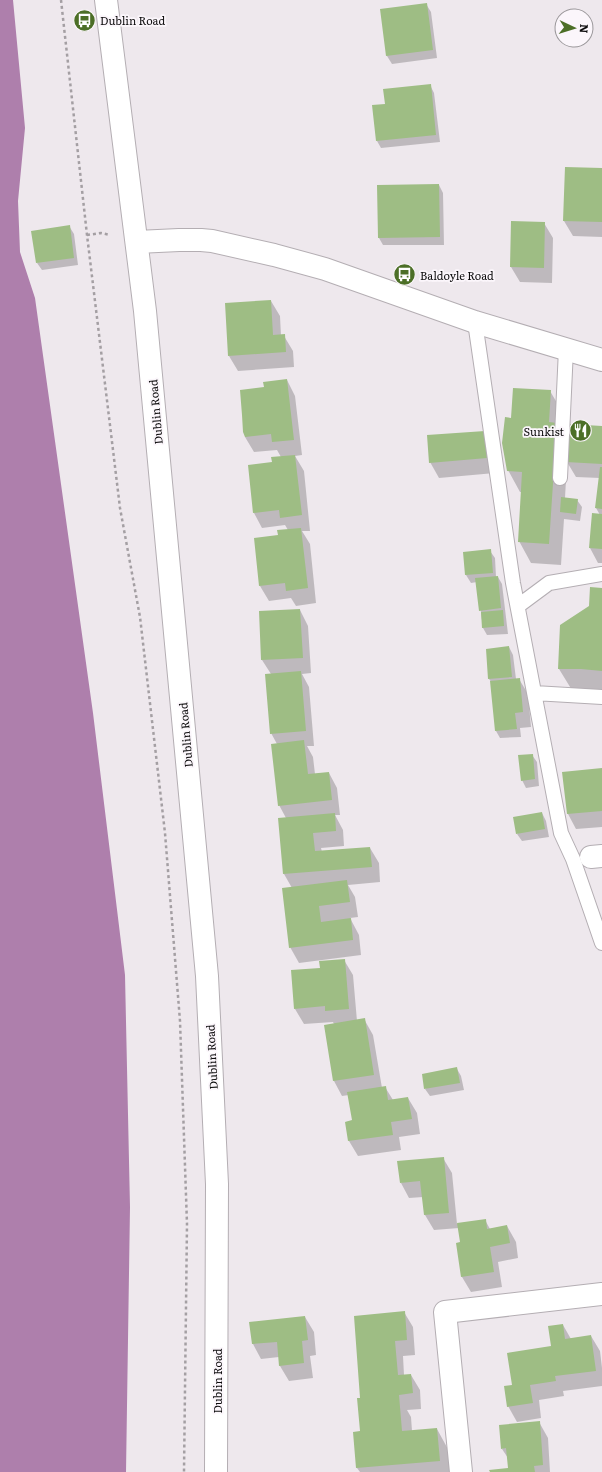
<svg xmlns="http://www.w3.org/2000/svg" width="602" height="1472" font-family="Literata,serif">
<rect width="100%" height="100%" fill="#eee8ed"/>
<path fill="#ae7fac" d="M0,0H13L25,128L18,201L20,252L35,298L93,713L125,975L130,1207L126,1472H0Z"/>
<path fill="#0003" d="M426,4L431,12L437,58L392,64L387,56L381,10Z
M430,85L434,93L440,142L381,148L377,141Z
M602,169V237L573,236L564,221Z
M439,185L443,193L444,245H383L379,238Z
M544,223L553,238L552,283L520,282L511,267Z
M69,226L74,234L78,265L42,270L37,263Z
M271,301L280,316L281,336H284L293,351L294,367L238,371L229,356Z
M287,380L295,396L302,455L295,456L304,471L310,531H302L310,544L316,603L296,606L291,598L269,601L260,586L279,536L288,530L285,525L262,528L254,513L273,463L281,457L277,450L254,452L245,437L265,388Z
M550,391L563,413L561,433L602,427V563H598L590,548L600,515L596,508L600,478L576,477L567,462L565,498L577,500L582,507L580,521L564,519L561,565L531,563L519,541L522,492H520L508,470L512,419Z
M484,432L495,473L439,478L430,462Z
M490,551L495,558L496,577H498L502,584L508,634L487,635L483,628L477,582L471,583L466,575L464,553Z
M602,589V695H575L559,669L590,607Z
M300,610L308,626L311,673L302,674L309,687L314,746H307L313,757L315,774L329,773L337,788L340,815H335L343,830L344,846L321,848L322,852L370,848L379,863L380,882L348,885L355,897L358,917L350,918L359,935L361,955L299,963L290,947L292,888L284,874L286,818L279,805L277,744L271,733V674L262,660Z
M509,647L513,655L516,679H519L528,694L531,727L520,728L521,737L500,738L496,731L492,683L489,679Z
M532,755L537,762L539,786L526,788L522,780Z
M602,769V827L576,829L568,814L563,773Z
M542,813L546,821L549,837L522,841L517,834Z
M344,960L353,975L357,1021L364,1019L373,1035L382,1088L385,1087L393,1100L408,1098L417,1113L420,1134L399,1137L401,1150L358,1156L349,1141L346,1122L353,1121L349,1095L342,1096L334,1081V1024L333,1022L304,1024L295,1009L321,969Z
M457,1069L461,1076L464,1090L430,1096L425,1089Z
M443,1158L452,1173L457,1224L485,1220L490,1229L507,1226L516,1242L518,1258L498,1262L502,1287L471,1292L462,1277L461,1243L459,1228L434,1230L425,1215L423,1197L409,1198L401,1183Z
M404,1312L413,1327L415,1355L403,1356L404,1375H411L420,1390L421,1409L407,1410L411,1417L412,1431L437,1429L449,1451L451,1472H360L357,1468L361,1432L362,1399Z
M305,1317L314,1332L316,1355L310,1356L313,1378L289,1381L280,1366L279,1357L261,1359L253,1344L250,1323Z
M563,1325L571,1339L591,1336L600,1351L602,1368V1386L563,1391L564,1396L539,1400L541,1418L517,1422L508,1406L513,1386L552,1347Z
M539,1422L548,1438L550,1472H491L509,1469L508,1458L502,1449Z"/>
<path fill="#9ebd84" d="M427,3L433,50L386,56L380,9Z
M431,84L436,135L376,141L372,105L385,104L383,89Z
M565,167L602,168V222L563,221Z
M439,184L440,237L378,238L377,185Z
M511,221L545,222L544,268L510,267Z
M70,225L74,258L36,263L31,231Z
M271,300L273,335L285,334L286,352L228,356L225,303Z
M287,379L294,440L272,442L271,434L245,437L243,432L242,415L240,390L264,387L263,382Z
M513,388L551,390L549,422L557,423L549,544L518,542L522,472L507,471L502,443L505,417L511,418Z
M569,424L602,426V464L566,462Z
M485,431L487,458L429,463L427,435Z
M295,455L302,515L280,518L279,510L253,513L248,465L272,462L271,457Z
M600,467H602V509L595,508Z
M561,497L578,499L576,514L560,512Z
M592,513L602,514V549L589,548Z
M301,528L308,588L286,591L285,583L259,586L254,538L278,535L277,530Z
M491,549L493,573L465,575L463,552Z
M498,576L501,608L479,611L475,578Z
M590,587L602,588V671L581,669H558L560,625L589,606Z
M300,609L303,658L261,660L259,611Z
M503,610L504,626L482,628L481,612Z
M509,646L512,677L488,679L486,649Z
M301,671L306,731L270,734L265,674Z
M520,678L523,712L515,713L517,729L495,731L490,681Z
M304,740L308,774L329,772L332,800L278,806L271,744Z
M533,754L535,779L521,781L518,755Z
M602,768V811L567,814L562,772Z
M542,812L545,829L516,834L513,817Z
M335,813L336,831L313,833L315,851L370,847L372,867L283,874L278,818Z
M347,880L350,902L319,906L321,922L351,918L353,940L289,948L282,888Z
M345,959L349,1009L325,1011V1006L294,1009L291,970L320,968L319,961Z
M365,1018L374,1075L333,1081L324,1025Z
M457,1067L460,1083L424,1089L422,1074Z
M386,1086L388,1100L408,1097L412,1119L391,1122L393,1135L348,1141L345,1122L352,1120L347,1092Z
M444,1157L449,1213L424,1215L420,1181L400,1183L397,1161Z
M486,1219L487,1229L507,1225L510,1243L490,1247L494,1272L461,1277L456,1243L460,1242L457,1223Z
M405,1311L407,1340L395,1341L398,1375L411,1374L413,1393L399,1395L402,1431L437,1428L440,1461L356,1468L353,1432L360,1431L357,1398H360L354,1316Z
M305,1316L308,1340L302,1341L304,1363L279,1366L277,1342L252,1344L249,1322Z
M563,1324L565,1339L591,1335L596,1371L555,1376L556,1381L530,1385L533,1403L507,1407L504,1386L512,1385L507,1353L551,1346L548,1326Z
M540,1421L543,1465L534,1466L535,1472H490L489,1470L508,1468L506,1448L501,1449L499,1425Z"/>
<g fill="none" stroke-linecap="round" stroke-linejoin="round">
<defs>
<path id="service" d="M475,322L513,583L561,833L573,859L602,943
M560,478L566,349
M518,606L549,583L602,574
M534,693L602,697"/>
<path id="minor" d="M591,857L602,856
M461,1472L445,1312L602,1294"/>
<path id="secondary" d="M106,0L145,311L207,976L217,1184L216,1472
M137,242L179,240H201L212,241L274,255L325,269L475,322L602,360"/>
</defs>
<use href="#service" stroke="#b4aeb3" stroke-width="16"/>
<use href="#minor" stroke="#b4aeb3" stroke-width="24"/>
<use href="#secondary" stroke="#b4aeb3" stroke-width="24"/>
<path stroke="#a49fa3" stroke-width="2.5" stroke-dasharray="3 3" stroke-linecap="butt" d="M61,0L87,235L120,508L140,617L165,833L180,1021L187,1224L184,1472
M87,235L101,233L110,235"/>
<use href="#service" stroke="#fff" stroke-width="14"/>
<use href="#minor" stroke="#fff" stroke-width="22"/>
<use href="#secondary" stroke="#fff" stroke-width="22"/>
</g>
<defs>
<symbol id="bus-disc" viewBox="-11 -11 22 22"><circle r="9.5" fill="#4c6f27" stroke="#fbf6fb"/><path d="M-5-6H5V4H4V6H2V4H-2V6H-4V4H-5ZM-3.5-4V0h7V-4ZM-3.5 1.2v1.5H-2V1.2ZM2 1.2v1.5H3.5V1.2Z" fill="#fff"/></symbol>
<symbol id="restaurant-disc" viewBox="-11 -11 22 22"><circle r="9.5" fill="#4c6f27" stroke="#fbf6fb"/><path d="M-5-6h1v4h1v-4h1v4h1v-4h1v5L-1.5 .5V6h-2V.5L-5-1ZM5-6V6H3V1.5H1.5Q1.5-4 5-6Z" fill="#fff"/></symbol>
</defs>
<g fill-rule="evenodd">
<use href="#bus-disc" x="72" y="8" width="25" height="25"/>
<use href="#bus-disc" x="392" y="262" width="25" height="25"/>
<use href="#restaurant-disc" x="568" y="418" width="25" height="25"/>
</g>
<g text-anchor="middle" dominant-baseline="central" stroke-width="3.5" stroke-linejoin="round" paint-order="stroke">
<g font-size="11" fill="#0c0b0c" stroke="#fbf6fb" text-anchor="start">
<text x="100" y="20">Dublin Road</text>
<text x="420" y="275">Baldoyle Road</text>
<text x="564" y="431" text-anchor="end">Sunkist</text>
</g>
<g font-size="11" fill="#0c0b0c" stroke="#fbf6fb">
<text transform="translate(155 412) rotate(-95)">Dublin Road</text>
<text transform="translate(185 735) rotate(-95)">Dublin Road</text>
<text transform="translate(211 1057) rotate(-93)">Dublin Road</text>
<text transform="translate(217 1381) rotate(-90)">Dublin Road</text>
</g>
</g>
<g transform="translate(574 28) rotate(94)"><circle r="19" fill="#fbf6fb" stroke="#9b989b"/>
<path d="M0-3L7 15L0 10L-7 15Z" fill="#4c6f27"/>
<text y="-6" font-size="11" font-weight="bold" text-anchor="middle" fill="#0c0b0c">N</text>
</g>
</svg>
